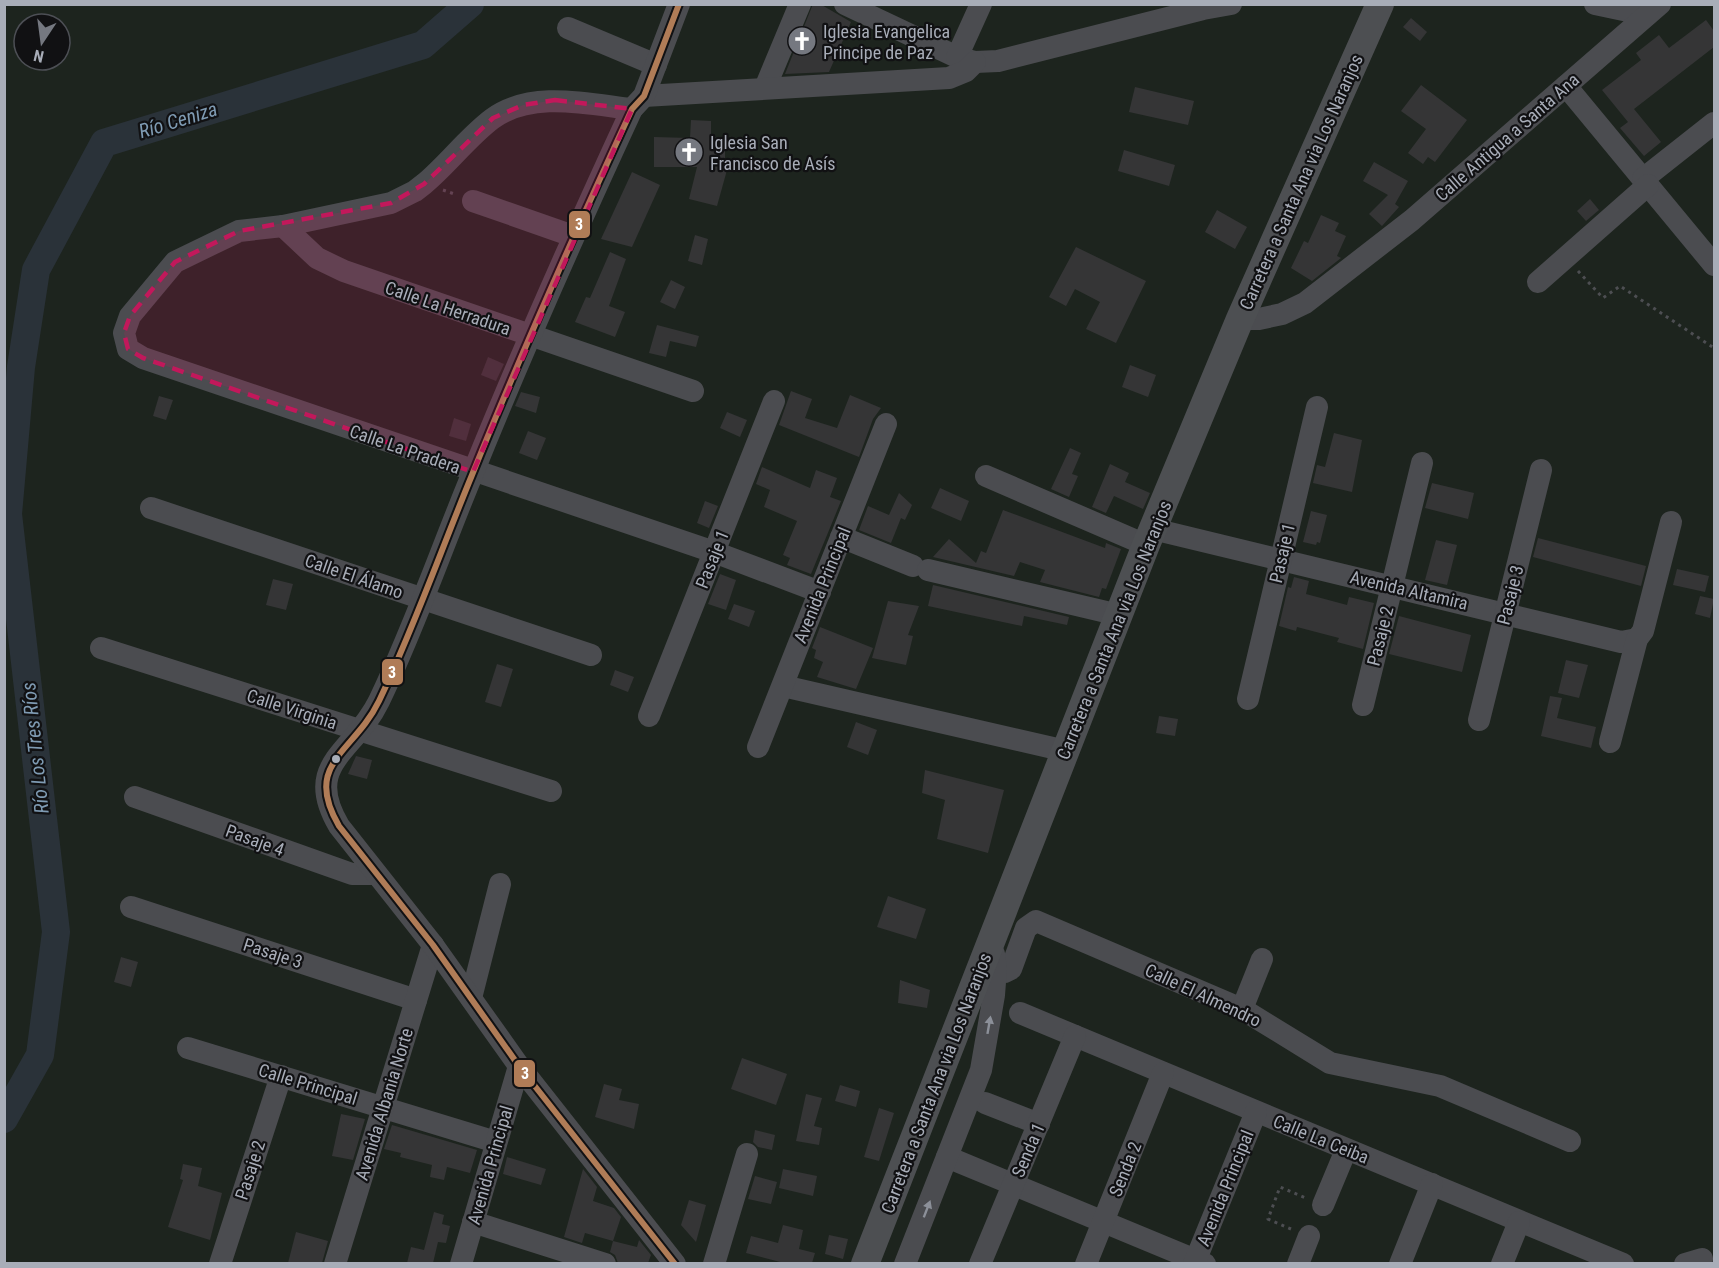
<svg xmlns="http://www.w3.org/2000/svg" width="1719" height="1268" viewBox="0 0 1719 1268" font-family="'Roboto Condensed',sans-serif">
<rect width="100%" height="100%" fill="#171717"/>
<!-- green -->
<path fill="#1d241e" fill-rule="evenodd" d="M 5,5 L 1714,5 L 1714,1263 L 5,1264 ZM 24,24 L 60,24 L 60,60 L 24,60 Z"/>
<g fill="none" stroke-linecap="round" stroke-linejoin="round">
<!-- river -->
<path stroke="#2a3239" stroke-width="28" d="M 4,1119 L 40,1055 L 56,932 L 8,514 L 21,367 L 36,270 L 104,143 L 423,45 L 470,4"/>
</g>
<!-- building -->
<g fill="#353536">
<path d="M 813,4 L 820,4 L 851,22 L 829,72 L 785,74 Z"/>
<path d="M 1411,18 L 1427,32 L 1420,41 L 1403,27 Z"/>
<path d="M 1706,20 L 1714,31 L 1714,47 L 1634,109 L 1661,142 L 1644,156 L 1620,128 L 1628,122 L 1602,90 L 1641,60 L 1636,53 L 1659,35 L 1669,48 Z"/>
<path d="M 1421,85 L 1467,120 L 1435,162 L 1428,157 L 1423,164 L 1408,153 L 1426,129 L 1401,111 Z"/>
<path d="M 1135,87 L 1194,101 L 1188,125 L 1129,112 Z"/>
<path d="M 691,120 L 711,121 L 711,137 L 725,138 L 725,170 L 727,170 L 717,206 L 689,199 L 697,167 L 654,167 L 654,137 L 690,138 Z"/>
<path d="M 1124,150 L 1175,165 L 1169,186 L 1118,171 Z"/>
<path d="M 1374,162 L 1408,181 L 1395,204 L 1399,207 L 1382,226 L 1369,214 L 1388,195 L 1363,181 Z"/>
<path d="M 632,172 L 660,185 L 632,247 L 601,239 Z"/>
<path d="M 1590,199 L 1599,210 L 1586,221 L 1577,211 Z"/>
<path d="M 1217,210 L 1247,227 L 1235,249 L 1205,232 Z"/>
<path d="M 1321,215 L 1339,223 L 1335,231 L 1346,236 L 1337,256 L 1341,258 L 1312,281 L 1291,268 L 1304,241 L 1308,243 Z"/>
<path d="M 695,235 L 708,239 L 702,265 L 688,261 Z"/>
<path d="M 1076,247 L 1146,281 L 1116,343 L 1086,329 L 1100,302 L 1075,289 L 1066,306 L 1049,297 Z"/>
<path d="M 610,252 L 626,259 L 609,306 L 625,312 L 615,337 L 575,322 L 586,297 L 590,298 Z"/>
<path d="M 671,280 L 685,287 L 675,309 L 660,302 Z"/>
<path d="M 657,325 L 699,336 L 696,347 L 670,341 L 666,357 L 649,353 Z"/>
<path d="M 488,357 L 504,364 L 496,381 L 481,375 Z"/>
<path d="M 1130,365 L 1156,375 L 1148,397 L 1122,387 Z"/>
<path d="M 791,391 L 812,399 L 805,418 L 837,428 L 850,395 L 881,408 L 873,419 L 859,457 L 779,425 Z"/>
<path d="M 521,392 L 540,397 L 536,413 L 515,406 Z"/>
<path d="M 159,396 L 173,400 L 166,420 L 153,416 Z"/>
<path d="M 727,412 L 747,420 L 740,437 L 720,428 Z"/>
<path d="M 454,418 L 471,424 L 466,441 L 449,436 Z"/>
<path d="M 528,431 L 546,438 L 537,460 L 519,453 Z"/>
<path d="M 1334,433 L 1362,440 L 1352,492 L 1313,483 L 1317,465 L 1325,467 Z"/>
<path d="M 1070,448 L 1081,453 L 1072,474 L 1078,476 L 1069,497 L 1051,489 Z"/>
<path d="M 1110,464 L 1129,473 L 1125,482 L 1150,493 L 1143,509 L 1114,496 L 1106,513 L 1092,507 Z"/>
<path d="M 762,467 L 810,488 L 816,470 L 837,478 L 830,497 L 841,501 L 811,574 L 787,565 L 790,558 L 783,555 L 797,521 L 764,507 L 770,490 L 756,484 Z"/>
<path d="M 1432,483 L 1474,493 L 1468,519 L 1425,508 Z"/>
<path d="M 940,488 L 969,501 L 961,521 L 931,508 Z"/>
<path d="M 899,493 L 912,505 L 905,520 L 901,518 L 891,543 L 859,530 L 868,506 L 889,515 Z"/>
<path d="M 705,501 L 718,506 L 709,528 L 697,523 Z"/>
<path d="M 1003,510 L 1105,548 L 1106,543 L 1121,549 L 1106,589 L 1102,588 L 1099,597 L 1040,582 L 1045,570 L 1020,562 L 1014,576 L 933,557 L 949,539 L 976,563 L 981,551 L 986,553 Z"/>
<path d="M 1311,511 L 1327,515 L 1320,543 L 1317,542 L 1316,545 L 1303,542 Z"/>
<path d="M 1538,538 L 1646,566 L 1641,586 L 1533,557 Z"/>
<path d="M 1436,540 L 1457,545 L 1447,585 L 1425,580 Z"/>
<path d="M 1677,569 L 1709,576 L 1705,592 L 1673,585 Z"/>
<path d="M 720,574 L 736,580 L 726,610 L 708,604 Z"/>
<path d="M 1294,577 L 1309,581 L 1306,594 L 1347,605 L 1349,597 L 1374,603 L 1363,649 L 1337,642 L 1339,638 L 1297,627 L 1296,631 L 1279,626 L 1288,587 L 1291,588 Z"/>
<path d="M 273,579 L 293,584 L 286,610 L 266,605 Z"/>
<path d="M 933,585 L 1069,617 L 1067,625 L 1024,616 L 1022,626 L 928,606 Z"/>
<path d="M 1700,596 L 1714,599 L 1710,618 L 1695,614 Z"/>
<path d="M 888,601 L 919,606 L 908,635 L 913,636 L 906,665 L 872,658 Z"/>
<path d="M 734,604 L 755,611 L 749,627 L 728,619 Z"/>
<path d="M 1399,616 L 1471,635 L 1462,672 L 1389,654 Z"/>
<path d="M 820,627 L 873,648 L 856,689 L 817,677 L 823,662 L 814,658 L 816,650 L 812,648 Z"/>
<path d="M 1566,660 L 1588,665 L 1579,698 L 1558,693 Z"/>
<path d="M 497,664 L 513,669 L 501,707 L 485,702 Z"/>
<path d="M 615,670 L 634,677 L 628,692 L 610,685 Z"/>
<path d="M 1550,696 L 1562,698 L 1557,718 L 1596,727 L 1591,748 L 1541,736 Z"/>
<path d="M 1159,716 L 1178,719 L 1175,736 L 1156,733 Z"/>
<path d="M 856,722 L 877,730 L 868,755 L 847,747 Z"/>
<path d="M 356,756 L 372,760 L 367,779 L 348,774 Z"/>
<path d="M 925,770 L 1004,790 L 988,853 L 937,839 L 945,800 L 922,793 Z"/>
<path d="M 888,896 L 926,909 L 916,939 L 877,927 Z"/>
<path d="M 121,957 L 138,962 L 131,987 L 114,982 Z"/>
<path d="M 900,980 L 930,990 L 927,1008 L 898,1003 Z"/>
<path d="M 742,1058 L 787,1074 L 776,1105 L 731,1089 Z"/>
<path d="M 604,1084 L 622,1089 L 619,1100 L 639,1104 L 634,1129 L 595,1117 Z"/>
<path d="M 840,1085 L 860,1091 L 856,1107 L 835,1101 Z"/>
<path d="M 806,1094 L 822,1098 L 814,1126 L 822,1128 L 819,1145 L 796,1141 Z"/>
<path d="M 879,1108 L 894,1113 L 879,1161 L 864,1157 Z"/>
<path d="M 341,1114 L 365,1119 L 353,1160 L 332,1156 Z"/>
<path d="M 392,1125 L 477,1150 L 470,1173 L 447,1167 L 444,1180 L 430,1177 L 432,1165 L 400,1157 L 401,1153 L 384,1149 Z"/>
<path d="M 755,1130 L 775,1135 L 772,1150 L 758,1147 L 753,1142 Z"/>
<path d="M 507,1157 L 546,1169 L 541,1185 L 503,1174 Z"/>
<path d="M 183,1164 L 202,1168 L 198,1186 L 222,1193 L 210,1240 L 168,1227 L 183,1180 L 180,1179 Z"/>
<path d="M 583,1169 L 597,1187 L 593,1201 L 614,1208 L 621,1217 L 613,1241 L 585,1233 L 582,1243 L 564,1237 Z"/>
<path d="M 783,1169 L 817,1176 L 813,1196 L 779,1188 Z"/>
<path d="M 755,1176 L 777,1182 L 771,1204 L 748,1199 Z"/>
<path d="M 689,1200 L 706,1205 L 696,1242 L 681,1225 Z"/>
<path d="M 434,1212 L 444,1215 L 442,1224 L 450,1226 L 446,1243 L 438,1242 L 433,1263 L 407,1263 L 411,1247 L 424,1250 Z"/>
<path d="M 783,1225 L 803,1230 L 799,1249 L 815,1253 L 812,1263 L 784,1263 L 746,1253 L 751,1236 L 778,1243 Z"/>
<path d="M 296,1232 L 328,1241 L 322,1263 L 288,1263 Z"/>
<path d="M 829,1235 L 848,1239 L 843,1259 L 825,1254 Z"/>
<path d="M 639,1240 L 651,1255 L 648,1263 L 618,1263 L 615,1255 L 610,1252 L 613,1241 L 637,1247 Z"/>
</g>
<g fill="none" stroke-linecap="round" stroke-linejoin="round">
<!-- path -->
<g stroke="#4d4e52" stroke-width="3" stroke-dasharray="3 4.5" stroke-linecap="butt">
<path d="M 443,190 L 457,195"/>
<path d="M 1578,271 L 1603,298 L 1620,286 L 1714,348"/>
<path d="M 1291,1229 L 1268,1219 L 1280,1187 L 1308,1199"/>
</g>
<!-- minor -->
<g stroke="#4b4c50" stroke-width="22">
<path d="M 845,4 L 957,57 L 975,62 L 998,61 L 1203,9 L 1231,4"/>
<path d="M 1595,4 L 1647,15"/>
<path d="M 568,28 L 656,65"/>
<path d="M 957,57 L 981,4"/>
<path d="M 1566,86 L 1714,265"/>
<path d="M 765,88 L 800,4"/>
<path d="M 644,96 L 949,78 L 966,71 L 975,62"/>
<path d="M 632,109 C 588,104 531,90 492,119 C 467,138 448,164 424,184 L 415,191 L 391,203 L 283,226 L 239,231 L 175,262 L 130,316 L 124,333 L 128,349 L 143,358 L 714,552 L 820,592"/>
<path d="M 1643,179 L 1714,123"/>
<path d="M 473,201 L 573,236"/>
<path d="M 283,226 L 317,258 L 344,271 L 693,391"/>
<path d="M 1538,282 L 1648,185"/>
<path d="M 1240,319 L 1259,319 L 1282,314 L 1305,303 L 1412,220 L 1660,4"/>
<path d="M 986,476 L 1146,545"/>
<path d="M 151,508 L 591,655"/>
<path d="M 1153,529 L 1621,642 L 1637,639"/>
<path d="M 841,537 L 913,566"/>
<path d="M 928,570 L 1119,615"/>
<path d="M 101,648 L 551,791"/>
<path d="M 783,686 L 1066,751"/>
<path d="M 1248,699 L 1317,407"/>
<path d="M 1363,705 L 1422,463"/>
<path d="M 649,716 L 774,401"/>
<path d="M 1479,720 L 1541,470"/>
<path d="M 1610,742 L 1637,639 L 1643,631 L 1671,522"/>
<path d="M 758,747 L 886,424"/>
<path d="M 135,797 L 352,874 L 376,874"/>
<path d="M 131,907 L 416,1000"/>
<path d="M 996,969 L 1005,972 L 1011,969 L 1026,928 L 1036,921 L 1242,1009 L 1330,1063 L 1440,1086 L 1570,1141"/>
<path d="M 471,998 L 500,884"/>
<path d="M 1242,1009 L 1262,959"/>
<path d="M 1020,1013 L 1623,1264"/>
<path d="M 188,1048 L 496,1142"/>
<path d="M 985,1103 L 1039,1124"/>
<path d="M 947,1157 L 1205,1264"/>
<path d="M 1323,1205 L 1346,1150"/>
<path d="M 473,1222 L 605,1264"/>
<path d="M 220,1264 L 281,1076"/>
<path d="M 335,1264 L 433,945"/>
<path d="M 461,1264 L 519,1066"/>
<path d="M 675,1264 L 519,1066 L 433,945 L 339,826 C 302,763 354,753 379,701 C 414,628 441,550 472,475 C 522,351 576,230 632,109 L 644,96 L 679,4"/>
<path d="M 714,1264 L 747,1154"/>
<path d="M 905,1264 L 981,1070 L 994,995 L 996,969 L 994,954"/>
<path d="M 980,1264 L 1075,1036"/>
<path d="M 1086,1264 L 1163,1073"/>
<path d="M 1194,1264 L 1256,1112"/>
<path d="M 1298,1264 L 1309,1236"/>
<path d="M 1400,1264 L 1432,1184"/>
<path d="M 1502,1264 L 1519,1222"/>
<path d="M 1685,1264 L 1702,1259"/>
</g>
<!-- major -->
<path stroke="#4d4f52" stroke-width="28" d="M 865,1264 L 1146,545 L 1240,319 L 1380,4"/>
<!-- bus-1 casing -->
<g stroke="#111113" stroke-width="10">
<path id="bus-1" d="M 675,1264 L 519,1066 L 433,945 L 339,826 C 302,763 354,753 379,701 C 414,628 441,550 472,475 C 522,351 576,230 632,109 L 644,96 L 679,4"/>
</g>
<!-- bus-1 -->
<use href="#bus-1" stroke="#b07c57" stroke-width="6"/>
</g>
<!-- one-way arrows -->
<defs><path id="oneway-solid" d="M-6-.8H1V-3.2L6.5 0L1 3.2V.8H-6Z" transform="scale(1.5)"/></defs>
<g fill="#8c9099">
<use href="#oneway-solid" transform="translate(989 1025) rotate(-80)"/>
<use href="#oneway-solid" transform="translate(927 1209) rotate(-69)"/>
</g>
<!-- marked area -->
<path fill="#c2185b" fill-opacity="0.2" stroke="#c2185b" stroke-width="4.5" stroke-dasharray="12 8" stroke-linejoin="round" d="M 555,100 L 632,109 L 473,472 L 143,358 L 128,349 L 124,333 L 130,316 L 175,262 L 239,231 L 391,203 L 424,184 L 493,118 L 523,105 Z"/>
<!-- icons -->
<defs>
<g id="church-disc" transform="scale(1.5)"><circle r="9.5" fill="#757880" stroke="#111113"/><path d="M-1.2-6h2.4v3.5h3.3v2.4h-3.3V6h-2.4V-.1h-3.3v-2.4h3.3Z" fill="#fff"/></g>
</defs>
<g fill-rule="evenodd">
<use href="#church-disc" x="802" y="41"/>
<use href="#church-disc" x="689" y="152"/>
</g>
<!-- markers -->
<circle fill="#a8adb8" stroke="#111113" stroke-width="2" cx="336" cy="759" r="5"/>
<g text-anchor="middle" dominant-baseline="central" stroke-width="4.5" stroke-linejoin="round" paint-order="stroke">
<!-- poi labels -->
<g font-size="18" fill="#a8adb8" stroke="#111113" text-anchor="start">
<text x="823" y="31">Iglesia Evangelica<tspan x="823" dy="21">Principe de Paz</tspan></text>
<text x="710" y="142">Iglesia San<tspan x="710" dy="21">Francisco de Asís</tspan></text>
</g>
<!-- street labels -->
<g font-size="18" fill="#a8adb8" stroke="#111113">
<text transform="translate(1507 137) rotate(-41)">Calle Antigua a Santa Ana</text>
<text transform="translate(1301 182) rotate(-66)">Carretera a Santa Ana via Los Naranjos</text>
<text transform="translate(448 308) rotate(19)">Calle La Herradura</text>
<text transform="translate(405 449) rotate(19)">Calle La Pradera</text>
<text transform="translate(1282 553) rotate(-77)">Pasaje 1</text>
<text transform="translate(712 559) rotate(-68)">Pasaje 1</text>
<text transform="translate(354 576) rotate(19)">Calle El Álamo</text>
<text transform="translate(822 585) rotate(-68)">Avenida Principal</text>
<text transform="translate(1409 590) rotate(13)">Avenida Altamira</text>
<text transform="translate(1510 595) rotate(-76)">Pasaje 3</text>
<text transform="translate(1114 630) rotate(-68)">Carretera a Santa Ana via Los Naranjos</text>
<text transform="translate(1380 636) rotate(-76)">Pasaje 2</text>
<text transform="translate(292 709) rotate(18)">Calle Virginia</text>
<text transform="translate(255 840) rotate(20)">Pasaje 4</text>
<text transform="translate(273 953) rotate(18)">Pasaje 3</text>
<text transform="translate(1203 995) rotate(25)">Calle El Almendro</text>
<text transform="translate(936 1083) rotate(-69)">Carretera a Santa Ana via Los Naranjos</text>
<text transform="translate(308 1084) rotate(17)">Calle Principal</text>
<text transform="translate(384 1104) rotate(-73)">Avenida Albania Norte</text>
<text transform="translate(1321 1139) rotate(22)">Calle La Ceiba</text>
<text transform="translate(1028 1150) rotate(-67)">Senda 1</text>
<text transform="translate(490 1165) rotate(-74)">Avenida Principal</text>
<text transform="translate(1125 1169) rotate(-68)">Senda 2</text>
<text transform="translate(250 1170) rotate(-72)">Pasaje 2</text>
<text transform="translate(1225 1188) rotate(-68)">Avenida Principal</text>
</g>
<!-- water labels -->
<g font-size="20" font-style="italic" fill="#7f9bb3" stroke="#111113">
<text transform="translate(178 120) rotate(-17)">Río Ceniza</text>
<text transform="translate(35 748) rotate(-96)">Río Los Tres Ríos</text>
</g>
</g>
<g stroke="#111113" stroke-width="2">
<rect x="568" y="210" width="23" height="29" rx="6" fill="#b07c57"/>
<rect x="381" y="658" width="23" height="28" rx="6" fill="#b07c57"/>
<rect x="513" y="1059" width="23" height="29" rx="6" fill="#b07c57"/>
</g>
<g font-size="16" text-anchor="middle" font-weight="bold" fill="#fff">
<text x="579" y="230">3</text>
<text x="392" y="678">3</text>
<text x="525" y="1079">3</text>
</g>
<!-- border -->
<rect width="1719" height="1268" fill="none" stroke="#a8adb8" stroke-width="12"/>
<!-- north arrow -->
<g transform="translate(42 42) rotate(193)"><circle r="28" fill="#111113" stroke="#4d4f55" stroke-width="1.5"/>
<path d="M0-4.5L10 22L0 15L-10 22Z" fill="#757880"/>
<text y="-9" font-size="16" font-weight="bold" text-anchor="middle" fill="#a8adb8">N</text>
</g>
</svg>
